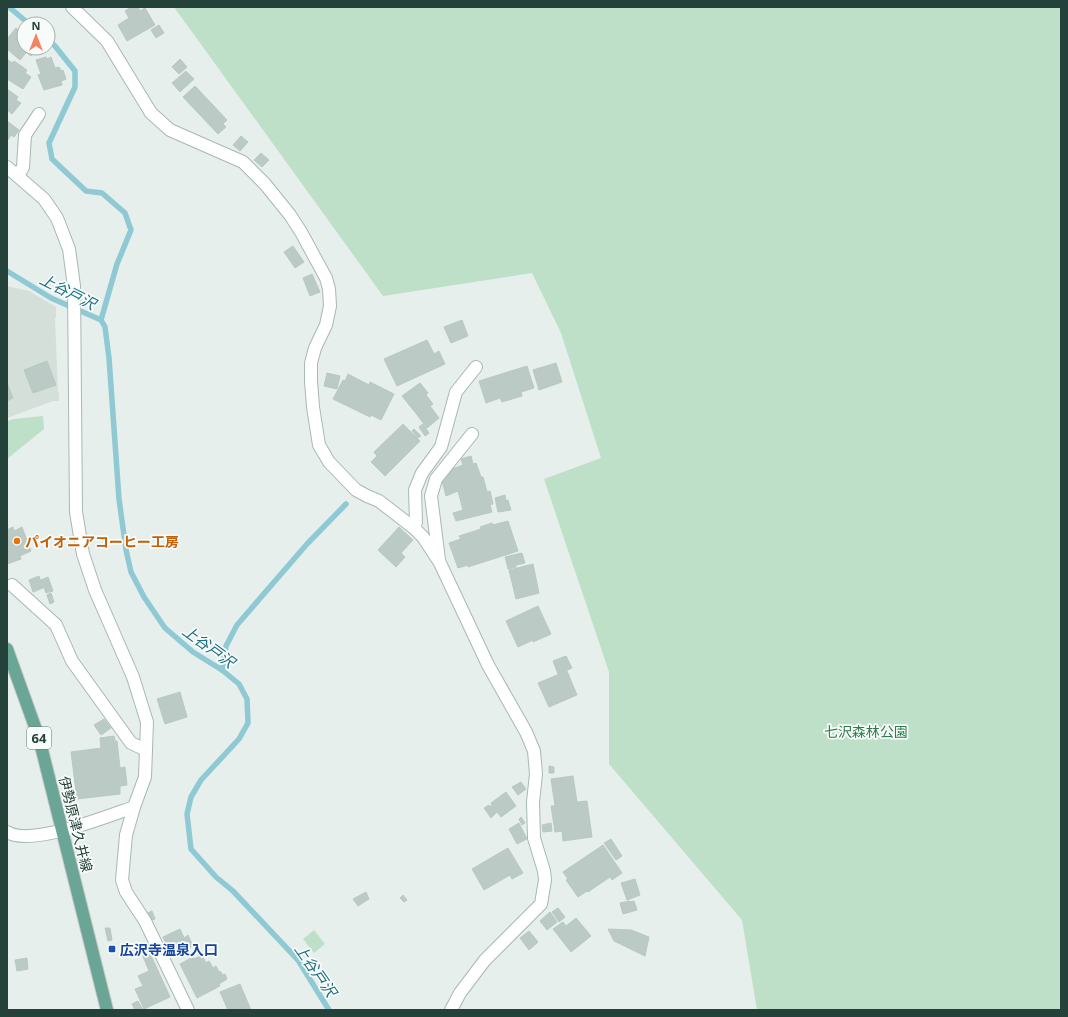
<svg xmlns="http://www.w3.org/2000/svg" width="1068" height="1017" viewBox="0 0 1068 1017" font-family="'Noto Sans','Noto Sans JP',sans-serif">
<rect width="100%" height="100%" fill="#e6efeb"/>
<!-- built -->
<path fill="#d4dfda" d="M 7,286 L 29,291 L 56,307 L 56,318 L 55,318 L 58,392 L 59,394 L 59,401 L 53,401 L 7,418 Z"/>
<!-- green -->
<g fill="#bfe0c8">
<path d="M 174,7 L 1061,7 L 1061,1010 L 757,1010 L 742,920 L 609,764 L 609,672 L 544,479 L 601,458 L 561,333 L 532,273 L 383,296 Z"/>
<path d="M 43,416 L 44,429 L 7,459 L 7,421 L 14,419 Z"/>
<path d="M 314,930 L 325,944 L 314,953 L 303,939 Z"/>
</g>
<g fill="none" stroke-linecap="round" stroke-linejoin="round">
<!-- stream -->
<g stroke="#8ec9d4" stroke-width="5.5">
<path d="M 9,7 L 29,24"/>
<path d="M 48,40 L 55,46 L 75,71 L 75,87 L 49,143 L 52,159 L 86,191 L 102,193 L 125,213 L 131,230 L 117,264 L 101,320"/>
<path d="M 7,271 L 51,298 L 101,320 L 105,327 L 109,358 L 119,499 L 126,550 L 131,572 L 144,597 L 165,628 L 193,652 L 222,670 L 239,684 L 247,699 L 248,723 L 239,739 L 201,780 L 191,797 L 187,814 L 191,849 L 216,877 L 233,891 L 298,960 L 329,1010"/>
<path d="M 222,670 L 226,646 L 237,625 L 307,544 L 346,504"/>
</g>
</g>
<!-- building -->
<g fill="#bbcac4" stroke="#b8c9c2">
<path d="M 131,7 L 138,7 L 140,11 L 145,8 L 155,25 L 127,41 L 118,25 L 129,18 L 125,11 Z"/>
<path d="M 159,25 L 164,33 L 156,38 L 151,30 Z"/>
<path d="M 16,28 L 24,35 L 24,48 L 30,48 L 20,60 L 7,49 L 7,39 Z"/>
<path d="M 31,48 L 38,49 L 31,56 L 27,53 Z"/>
<path d="M 46,57 L 47,59 L 51,57 L 55,68 L 59,67 L 61,71 L 63,70 L 66,79 L 61,81 L 62,85 L 44,90 L 38,75 L 41,74 L 36,60 Z"/>
<path d="M 7,59 L 12,63 L 14,61 L 27,70 L 25,73 L 31,77 L 23,89 L 7,79 Z"/>
<path d="M 180,59 L 187,67 L 179,74 L 172,67 Z"/>
<path d="M 186,71 L 194,79 L 180,92 L 172,83 Z"/>
<path d="M 195,86 L 227,120 L 223,124 L 226,127 L 218,134 L 183,97 Z"/>
<path d="M 7,89 L 18,97 L 16,100 L 21,103 L 12,114 L 7,110 Z"/>
<path d="M 7,121 L 19,130 L 14,137 L 11,135 L 7,141 Z"/>
<path d="M 241,136 L 248,142 L 240,151 L 233,145 Z"/>
<path d="M 261,153 L 269,160 L 262,167 L 254,160 Z"/>
<path d="M 293,246 L 304,262 L 295,268 L 284,252 Z"/>
<path d="M 312,274 L 320,292 L 310,296 L 303,278 Z"/>
<path d="M 462,320 L 468,336 L 451,343 L 444,327 Z"/>
<path d="M 427,340 L 434,354 L 439,351 L 445,364 L 397,386 L 384,359 Z"/>
<path d="M 47,361 L 56,385 L 33,393 L 24,370 Z"/>
<path d="M 556,363 L 562,382 L 539,390 L 533,370 Z"/>
<path d="M 527,366 L 534,388 L 521,392 L 522,396 L 502,402 L 500,398 L 486,403 L 479,381 Z"/>
<path d="M 327,373 L 340,376 L 337,389 L 324,386 Z"/>
<path d="M 348,374 L 369,385 L 370,382 L 394,394 L 381,420 L 371,415 L 370,417 L 333,399 L 343,380 L 345,381 Z"/>
<path d="M 7,383 L 13,398 L 7,401 Z"/>
<path d="M 420,383 L 428,393 L 426,395 L 433,404 L 418,416 L 402,396 Z"/>
<path d="M 430,406 L 439,418 L 427,428 L 418,416 Z"/>
<path d="M 403,424 L 420,441 L 385,476 L 371,462 L 377,456 L 374,452 Z"/>
<path d="M 423,424 L 429,433 L 425,436 L 419,427 Z"/>
<path d="M 414,429 L 421,436 L 418,438 L 412,431 Z"/>
<path d="M 471,456 L 473,464 L 476,463 L 481,477 L 483,477 L 487,492 L 490,491 L 493,504 L 490,505 L 492,512 L 456,521 L 453,513 L 463,510 L 458,491 L 446,496 L 442,481 L 452,469 L 463,465 L 461,459 Z"/>
<path d="M 505,495 L 506,501 L 508,500 L 511,510 L 498,512 L 495,498 Z"/>
<path d="M 508,521 L 518,551 L 468,567 L 468,565 L 458,568 L 449,543 L 461,539 L 459,536 L 481,529 L 480,527 L 492,523 L 493,525 Z"/>
<path d="M 13,527 L 14,531 L 22,527 L 31,551 L 20,556 L 21,559 L 7,564 L 7,530 Z"/>
<path d="M 399,527 L 413,540 L 401,553 L 405,557 L 396,567 L 378,550 Z"/>
<path d="M 522,553 L 525,563 L 516,565 L 516,567 L 508,569 L 505,557 Z"/>
<path d="M 533,564 L 539,593 L 516,599 L 509,570 Z"/>
<path d="M 39,576 L 43,588 L 33,592 L 29,580 Z"/>
<path d="M 48,577 L 53,591 L 46,593 L 41,580 Z"/>
<path d="M 51,593 L 54,602 L 50,604 L 47,595 Z"/>
<path d="M 538,606 L 551,634 L 533,642 L 533,640 L 518,647 L 506,621 Z"/>
<path d="M 566,656 L 572,668 L 558,674 L 553,661 Z"/>
<path d="M 567,671 L 577,695 L 549,707 L 538,683 Z"/>
<path d="M 180,692 L 187,717 L 165,724 L 157,699 Z"/>
<path d="M 104,719 L 111,728 L 101,735 L 94,725 Z"/>
<path d="M 114,736 L 115,741 L 117,741 L 120,768 L 125,767 L 127,785 L 120,786 L 120,794 L 77,799 L 71,752 L 101,748 L 100,738 Z"/>
<path d="M 549,766 L 554,767 L 554,773 L 549,773 Z"/>
<path d="M 573,776 L 577,802 L 587,801 L 592,837 L 563,841 L 562,831 L 555,832 L 551,806 L 555,806 L 551,779 Z"/>
<path d="M 521,782 L 526,789 L 518,795 L 512,787 Z"/>
<path d="M 506,792 L 516,806 L 501,817 L 497,812 L 491,818 L 484,808 L 489,805 L 490,807 L 492,805 L 491,803 Z"/>
<path d="M 521,817 L 525,823 L 522,825 L 519,819 Z"/>
<path d="M 519,823 L 527,839 L 517,844 L 509,829 Z"/>
<path d="M 551,823 L 552,831 L 543,832 L 542,825 Z"/>
<path d="M 611,839 L 622,856 L 616,860 L 604,843 Z"/>
<path d="M 603,845 L 622,873 L 612,880 L 610,877 L 588,892 L 587,891 L 578,897 L 566,880 L 568,879 L 563,872 Z"/>
<path d="M 508,848 L 523,873 L 512,879 L 510,875 L 484,890 L 472,869 Z"/>
<path d="M 635,879 L 640,895 L 627,900 L 621,883 Z"/>
<path d="M 366,892 L 369,899 L 358,906 L 353,899 Z"/>
<path d="M 403,895 L 407,900 L 404,902 L 400,898 Z"/>
<path d="M 630,901 L 630,902 L 634,901 L 637,910 L 623,914 L 620,903 Z"/>
<path d="M 558,908 L 565,917 L 559,922 L 552,912 Z"/>
<path d="M 152,911 L 155,919 L 152,920 L 148,913 Z"/>
<path d="M 550,912 L 557,922 L 547,930 L 540,921 Z"/>
<path d="M 576,918 L 591,936 L 571,952 L 553,929 L 563,922 L 566,926 Z"/>
<path d="M 105,928 L 110,928 L 112,940 L 108,941 Z"/>
<path d="M 180,929 L 184,938 L 188,935 L 193,946 L 171,955 L 163,937 Z"/>
<path d="M 608,929 L 631,930 L 649,937 L 645,956 L 614,941 Z"/>
<path d="M 529,931 L 538,942 L 529,950 L 520,938 Z"/>
<path d="M 149,951 L 170,997 L 144,1009 L 135,989 L 143,986 L 138,976 L 149,971 L 142,954 Z"/>
<path d="M 202,955 L 206,963 L 209,961 L 213,968 L 216,966 L 219,972 L 220,971 L 223,975 L 225,974 L 227,979 L 219,984 L 220,986 L 197,998 L 180,964 L 193,957 L 194,959 Z"/>
<path d="M 27,958 L 28,969 L 17,971 L 15,960 Z"/>
<path d="M 240,984 L 251,1010 L 228,1010 L 220,992 Z"/>
<path d="M 138,1001 L 143,1010 L 135,1010 L 132,1004 Z"/>
</g>
<g fill="none" stroke-linecap="round" stroke-linejoin="round">
<!-- minor casing -->
<g stroke="#a8b8b2" stroke-width="14">
<g id="minor">
<path d="M 72,7 L 107,41 L 151,113 L 170,130 L 243,162 L 265,184 L 290,215 L 301,232 L 326,278 L 329,289 L 330,306 L 326,325 L 315,348 L 311,363 L 311,381 L 313,407 L 319,445 L 329,462 L 356,490 L 367,496 L 379,501 L 414,528 L 423,537 L 440,563 L 488,665 L 526,732 L 534,751 L 536,774 L 533,802 L 534,838 L 544,871 L 545,880 L 541,904 L 485,960 L 460,993 L 451,1010"/>
<path d="M 7,167 L 44,199 L 57,218 L 69,249 L 74,286 L 76,512 L 83,554 L 95,590 L 133,677 L 147,722 L 145,777 L 134,807 C 108,816 31,847 7,832"/>
<path d="M 18,176 L 23,167 L 25,135 L 39,114"/>
<path d="M 414,528 L 416,522 L 415,490 L 422,473 L 441,447 L 456,392 L 476,367"/>
<path d="M 439,560 L 431,496 L 436,479 L 472,434"/>
<path d="M 12,585 L 56,625 L 72,661 L 131,743 L 146,750"/>
<path d="M 134,807 L 126,835 L 122,880 L 126,892 L 145,921 L 188,1010"/>
</g>
</g>
<!-- major casing -->
<g stroke="#c2cac8" stroke-width="14">
<path id="major" d="M 7,649 L 39,738 L 107,1010"/>
</g>
<!-- minor -->
<use href="#minor" stroke="#fff" stroke-width="12"/>
<!-- major -->
<use href="#major" stroke="#6aa596" stroke-width="12"/>
</g>
<!-- markers -->
<circle fill="#e8710a" stroke="#f7fbf9" stroke-width="1.5" cx="17" cy="541" r="4"/>
<rect fill="#1a4fb4" stroke="#f7fbf9" stroke-width="1.5" x="108" y="945" width="8" height="8" rx="2"/>
<g text-anchor="middle" dominant-baseline="central" stroke-width="3.5" stroke-linejoin="round" paint-order="stroke">
<!-- shield labels -->
<rect fill="#f7fbf9" stroke="#637a73" stroke-width="1" x="27" y="727" width="24" height="22" rx="3"/>
<g font-size="13" font-weight="bold" fill="#24423a">
<text x="39" y="738">64</text>
</g>
<!-- food labels -->
<g font-size="14" font-weight="bold" fill="#c56008" stroke="#f7fbf9" text-anchor="start">
<text x="25" y="541">パイオニアコーヒー工房</text>
</g>
<!-- park labels -->
<g font-size="14" fill="#2d7a4b" stroke="#f7fbf9">
<text x="866" y="731">七沢森林公園</text>
</g>
<!-- street labels -->
<g font-size="14" fill="#24423a" stroke="#f7fbf9">
<text transform="translate(76 824) rotate(76)">伊勢原津久井線</text>
</g>
<!-- transit labels -->
<g font-size="14" font-weight="bold" fill="#164399" stroke="#f7fbf9" text-anchor="start">
<text x="120" y="949">広沢寺温泉入口</text>
</g>
<!-- water labels -->
<g font-size="15" font-style="italic" fill="#1c6f80" stroke="#f7fbf9">
<text transform="translate(68 291) rotate(27)">上谷戸沢</text>
<text transform="translate(209 646) rotate(36)">上谷戸沢</text>
<text transform="translate(316 970) rotate(55)">上谷戸沢</text>
</g>
</g>
<!-- border -->
<rect width="1068" height="1017" fill="none" stroke="#24423a" stroke-width="16"/>
<!-- north arrow -->
<g transform="translate(36 36)"><circle r="19" fill="#f7fbf9" stroke="#a3b1ad"/>
<path d="M0-3L7 15L0 10L-7 15Z" fill="#f4845f"/>
<text y="-6" font-size="11" font-weight="bold" text-anchor="middle" fill="#24423a">N</text>
</g>
</svg>
